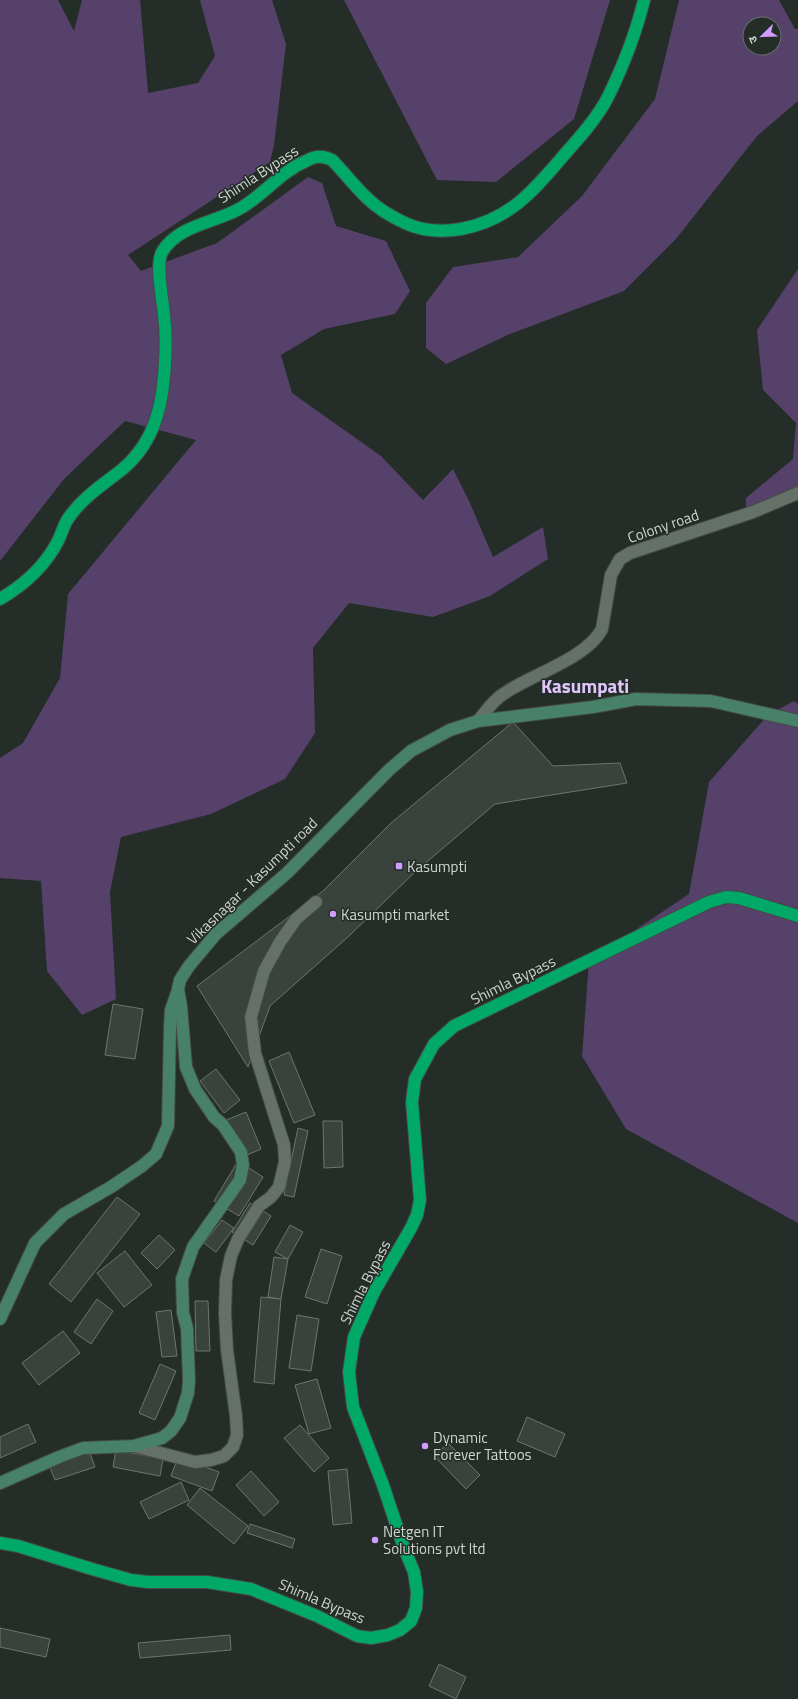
<svg xmlns="http://www.w3.org/2000/svg" width="798" height="1699" viewBox="0 0 798 1699" font-family="'Titillium Web','Noto Sans Devanagari',sans-serif">
<rect width="100%" height="100%" fill="#242d27"/>
<!-- green -->
<g fill="#56416b" fill-rule="evenodd">
<path d="M 0,0 L 58,0 L 74,31 L 82,0 L 140,0 L 148,93 L 198,83 L 215,56 L 200,0 L 272,0 L 286,44 L 274,145 L 270,162 L 128,255 L 141,271 L 217,243 L 308,177 L 322,183 L 336,226 L 386,241 L 410,291 L 395,314 L 324,329 L 281,355 L 292,393 L 381,456 L 423,500 L 453,469 L 470,503 L 493,557 L 543,527 L 548,559 L 490,596 L 433,617 L 349,603 L 313,648 L 315,733 L 285,779 L 211,814 L 121,837 L 110,892 L 116,999 L 82,1015 L 47,971 L 41,881 L 0,878 L 0,758 L 23,743 L 60,678 L 68,594 L 196,440 L 125,421 L 64,479 L 0,561 Z"/>
<path d="M 344,0 L 610,0 L 574,119 L 496,182 L 437,180 Z"/>
<path d="M 679,0 L 779,0 L 795,29 L 798,29 L 798,101 L 757,136 L 676,239 L 624,291 L 510,334 L 446,364 L 426,348 L 426,303 L 453,267 L 518,257 L 582,196 L 655,99 ZM 750,24 L 774,24 L 774,48 L 750,48 Z"/>
<path d="M 798,269 L 798,486 L 765,506 L 746,513 L 746,498 L 793,459 L 796,423 L 763,390 L 757,330 Z"/>
<path d="M 794,701 L 798,704 L 798,1223 L 626,1129 L 582,1056 L 589,961 L 689,894 L 709,782 L 768,715 Z"/>
</g>
<!-- building -->
<g fill="#39423c" stroke="#6b766f">
<path d="M 513,722 L 553,766 L 620,763 L 627,783 L 495,804 L 416,871 L 349,936 L 270,1006 L 248,1067 L 197,986 L 323,891 L 391,823 Z"/>
<path d="M 113,1004 L 143,1009 L 135,1059 L 105,1055 Z"/>
<path d="M 289,1052 L 315,1115 L 294,1123 L 269,1061 Z"/>
<path d="M 216,1069 L 240,1100 L 224,1113 L 200,1081 Z"/>
<path d="M 246,1112 L 261,1149 L 240,1158 L 224,1121 Z"/>
<path d="M 323,1121 L 342,1121 L 343,1167 L 324,1168 Z"/>
<path d="M 298,1128 L 308,1131 L 294,1197 L 284,1195 Z"/>
<path d="M 238,1161 L 263,1177 L 239,1216 L 214,1201 Z"/>
<path d="M 117,1197 L 140,1214 L 71,1302 L 49,1284 Z"/>
<path d="M 250,1203 L 271,1216 L 253,1245 L 232,1232 Z"/>
<path d="M 222,1220 L 234,1228 L 216,1252 L 204,1243 Z"/>
<path d="M 290,1225 L 303,1232 L 288,1259 L 275,1252 Z"/>
<path d="M 159,1235 L 175,1250 L 157,1269 L 141,1253 Z"/>
<path d="M 321,1249 L 342,1256 L 327,1304 L 305,1297 Z"/>
<path d="M 125,1251 L 152,1285 L 124,1307 L 97,1273 Z"/>
<path d="M 274,1257 L 288,1259 L 281,1299 L 268,1297 Z"/>
<path d="M 261,1297 L 281,1299 L 274,1384 L 254,1382 Z"/>
<path d="M 97,1299 L 113,1311 L 91,1344 L 74,1332 Z"/>
<path d="M 195,1301 L 208,1301 L 210,1351 L 196,1351 Z"/>
<path d="M 171,1310 L 177,1356 L 162,1357 L 156,1312 Z"/>
<path d="M 297,1315 L 319,1319 L 311,1371 L 289,1368 Z"/>
<path d="M 63,1331 L 80,1353 L 39,1385 L 22,1363 Z"/>
<path d="M 160,1364 L 176,1371 L 155,1420 L 139,1413 Z"/>
<path d="M 317,1379 L 331,1428 L 309,1434 L 295,1385 Z"/>
<path d="M 527,1417 L 565,1434 L 555,1457 L 517,1441 Z"/>
<path d="M 28,1424 L 36,1442 L 0,1458 L 0,1437 Z"/>
<path d="M 300,1425 L 329,1458 L 314,1472 L 284,1438 Z"/>
<path d="M 448,1443 L 480,1475 L 466,1489 L 434,1456 Z"/>
<path d="M 116,1450 L 163,1459 L 160,1476 L 113,1467 Z"/>
<path d="M 89,1451 L 95,1467 L 55,1480 L 49,1465 Z"/>
<path d="M 178,1457 L 219,1472 L 212,1491 L 171,1476 Z"/>
<path d="M 347,1469 L 352,1523 L 333,1525 L 328,1471 Z"/>
<path d="M 251,1471 L 279,1502 L 264,1516 L 236,1485 Z"/>
<path d="M 181,1482 L 189,1500 L 149,1519 L 140,1502 Z"/>
<path d="M 200,1488 L 248,1526 L 234,1544 L 187,1505 Z"/>
<path d="M 250,1524 L 295,1539 L 292,1548 L 247,1533 Z"/>
<path d="M 0,1628 L 50,1639 L 46,1657 L 0,1647 Z"/>
<path d="M 230,1635 L 231,1650 L 140,1658 L 138,1643 Z"/>
<path d="M 439,1664 L 466,1677 L 456,1699 L 429,1686 Z"/>
</g>
<g fill="none" stroke-linecap="round" stroke-linejoin="round">
<!-- street casing -->
<g stroke="#434a46" stroke-width="14">
<g id="street">
<path d="M 478,721 C 487,710 495,698 508,691 C 534,674 588,657 602,629 L 611,575 L 620,559 L 630,553 L 753,512 L 798,493"/>
<path d="M 134,1446 L 195,1462 L 211,1460 L 224,1456 L 233,1447 L 237,1435 L 236,1416 L 227,1350 L 225,1313 L 226,1280 L 231,1256 L 238,1239 L 259,1206 L 271,1197 L 279,1187 L 285,1162 L 284,1145 L 255,1053 L 251,1017 L 264,971 L 280,942 L 296,919 L 316,902"/>
</g>
</g>
<!-- secondary casing -->
<g stroke="#434a46" stroke-width="14">
<g id="secondary">
<path d="M 0,1319 L 35,1243 L 64,1214 L 111,1187 L 142,1166 L 156,1154 L 168,1126 L 170,1027 L 171,1010 L 178,990"/>
<path d="M 0,1483 L 59,1457 L 83,1448 L 134,1446 L 162,1438 L 171,1431 L 180,1418 L 188,1393 L 189,1380 L 187,1328 L 183,1313 L 182,1279 L 193,1247 L 240,1180 L 243,1165 L 241,1152 L 223,1125 L 214,1117 L 195,1089 L 186,1067 L 181,1006 L 178,989 L 180,980 L 189,966 L 216,934 L 287,873 L 389,770 L 411,751 L 450,730 L 478,721 L 593,707 L 636,699 L 711,701 L 798,721"/>
</g>
</g>
<!-- highway casing -->
<g stroke="#434a46" stroke-width="14">
<g id="highway">
<path d="M 0,599 C 24,585 45,566 58,541 C 62,533 64,523 70,516 C 82,499 99,487 115,475 C 154,447 163,407 165,362 C 166,347 166,330 164,315 C 163,300 155,265 162,252 C 178,225 214,223 239,209 C 263,196 280,172 306,161 C 315,156 322,155 332,160 C 344,172 354,186 367,198 C 377,208 392,217 405,223 C 422,231 443,232 461,229 C 510,220 534,190 564,155 C 580,137 597,118 608,97 C 623,66 636,33 644,0"/>
<path d="M 0,1543 L 18,1546 L 92,1569 L 131,1580 L 148,1582 L 207,1582 L 251,1589 L 317,1616 L 357,1636 L 371,1638 L 388,1635 L 400,1630 L 411,1621 L 416,1608 L 417,1592 L 414,1572 L 404,1548 L 383,1485 L 353,1407 L 349,1372 L 354,1337 L 374,1292 L 411,1228 L 417,1215 L 420,1200 L 412,1102 L 415,1079 L 434,1044 L 454,1026 L 709,902 L 726,897 L 739,898 L 798,916"/>
</g>
</g>
<!-- street -->
<use href="#street" stroke="#657069" stroke-width="12"/>
<!-- secondary -->
<use href="#secondary" stroke="#478169" stroke-width="12"/>
<!-- highway -->
<use href="#highway" stroke="#00a968" stroke-width="12"/>
</g>
<!-- markers -->
<g fill="#d09dff" stroke="#242d27" stroke-width="1.5">
<rect x="395" y="862" width="8" height="8" rx="2"/>
<circle cx="333" cy="914" r="4"/>
<circle cx="425" cy="1446" r="4"/>
<circle cx="375" cy="1540" r="4"/>
</g>
<g text-anchor="middle" dominant-baseline="central" stroke-width="3" stroke-linejoin="round" paint-order="stroke">
<!-- street labels -->
<g font-size="15" fill="#ced4d0" stroke="#242d27">
<text transform="translate(258 174) rotate(-33)">Shimla Bypass</text>
<text transform="translate(663 526) rotate(-19)">Colony road</text>
<text transform="translate(252 881) rotate(-44)">Vikasnagar - Kasumpti road</text>
<text transform="translate(513 980) rotate(-26)">Shimla Bypass</text>
<text transform="translate(365 1282) rotate(-63)">Shimla Bypass</text>
<text transform="translate(322 1601) rotate(23)">Shimla Bypass</text>
</g>
<!-- poi labels -->
<g font-size="15" fill="#ced4d0" stroke="#242d27" text-anchor="start">
<text x="407" y="866">Kasumpti</text>
<text x="341" y="914">Kasumpti market</text>
<text x="433" y="1437">Dynamic<tspan x="433" dy="17">Forever Tattoos</tspan></text>
<text x="383" y="1531">Netgen IT<tspan x="383" dy="17">Solutions pvt ltd</tspan></text>
</g>
<!-- district labels -->
<g font-size="19" font-weight="bold" fill="#e0c5fc" stroke="#242d27">
<text x="585" y="685">Kasumpati</text>
</g>
</g>
<!-- north arrow -->
<g transform="translate(762 36) rotate(247)"><circle r="19" fill="#242d27" stroke="#68706b"/>
<path d="M0-3L7 15L0 10L-7 15Z" fill="#d09dff"/>
<text y="-6" font-size="11" font-weight="bold" text-anchor="middle" fill="#ced4d0">उ</text>
</g>
</svg>
